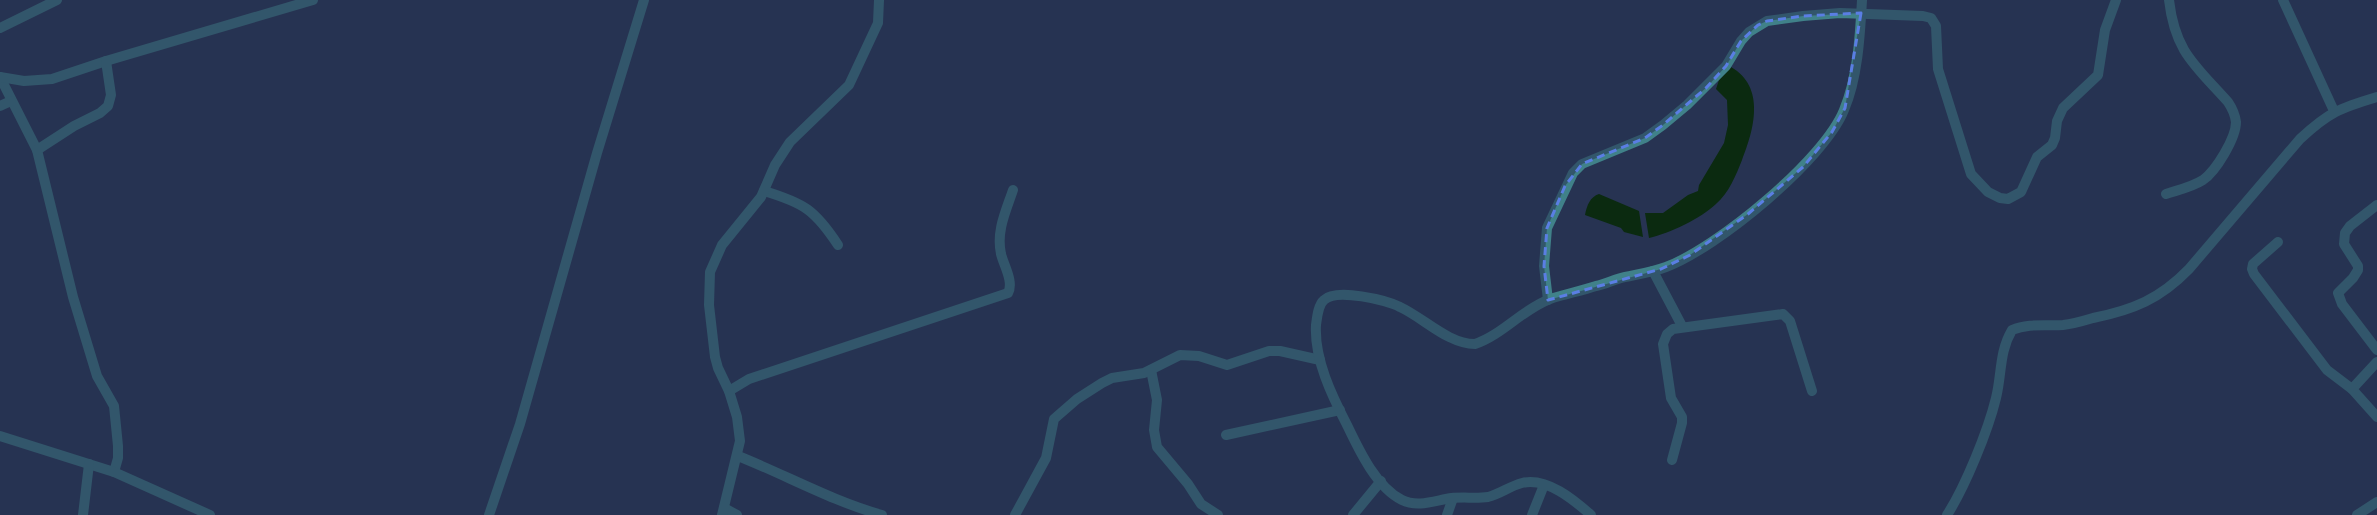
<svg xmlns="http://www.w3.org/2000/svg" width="2377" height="515" viewBox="0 0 2377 515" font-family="'Sofia Sans Condensed',sans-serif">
<rect width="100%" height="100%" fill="#273352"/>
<!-- water -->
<g fill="#0b2a10">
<path d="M 1731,67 C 1766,87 1754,130 1742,160 C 1736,175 1729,193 1716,204 C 1700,219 1670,233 1649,238 L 1645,213 L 1663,213 L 1688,195 L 1698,191 L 1699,185 L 1724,143 L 1728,125 L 1727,100 L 1716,89 L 1719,80 Z"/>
<path d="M 1599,194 L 1639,211 L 1643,237 L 1624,232 L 1621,228 L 1585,215 C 1587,205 1590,197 1599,194 Z"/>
</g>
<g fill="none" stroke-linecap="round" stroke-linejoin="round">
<!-- minor -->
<g stroke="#408189" stroke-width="10">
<path d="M 2283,0 L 2334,111"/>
<path d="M 0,28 L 57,0"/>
<path d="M 0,77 L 37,150 L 73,297 L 97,376 L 114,406 L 118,446 L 118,458 L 114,472"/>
<path d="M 0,77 L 24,81 L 52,79 L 106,61 L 313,0"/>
<path d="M 0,106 L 11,101"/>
<path d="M 37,150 L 74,126 L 100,113 L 108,106 L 111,95 L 106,61"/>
<path d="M 764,191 C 804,203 815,210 838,245"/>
<path d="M 2166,194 C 2178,190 2192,187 2203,180 C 2216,171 2236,138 2236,122 C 2235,114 2232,108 2228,102 C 2195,65 2175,52 2169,0"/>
<path d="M 2377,205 L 2350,226 L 2345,233 L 2344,244 L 2358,266 L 2358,270 L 2353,278 L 2338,293 L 2342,304 L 2377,350"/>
<path d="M 2278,242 L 2253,264 L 2252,269 L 2254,274 L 2327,370 L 2352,389"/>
<path d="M 1653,271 L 1682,326"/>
<path d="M 1548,300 L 1544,266 L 1547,228 L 1573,173 L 1582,164 L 1645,138 L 1663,125 L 1687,105 L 1726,66 L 1741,41 L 1749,32 L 1767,21 L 1803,16 L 1840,13 L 1923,16 L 1931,18 L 1936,26 L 1938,69 L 1971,174 L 1988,192 L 2000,198 L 2008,199 L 2021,192 L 2037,157 L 2052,145 L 2055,138 L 2057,121 L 2063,108 L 2098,75 L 2105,30 L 2116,0"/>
<path d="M 2377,362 L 2352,389 L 2377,417"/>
<path d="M 1151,370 L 1157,400 L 1154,430 L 1157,447 L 1188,484 L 1201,504 L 1218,515"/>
<path d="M 729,391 L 749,379 L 1008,293 C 1014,282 1004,266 1001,254 C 996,231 1006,211 1013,190"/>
<path d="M 1226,435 L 1340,410"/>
<path d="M 0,436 L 114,472 L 210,515"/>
<path d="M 738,456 C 786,475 832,501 882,515"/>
<path d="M 1672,460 L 1682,423 L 1682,417 L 1671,398 L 1663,344 L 1667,334 L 1673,329 L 1783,314 L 1790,321 L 1812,391"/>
<path d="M 724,508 L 737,515"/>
<path d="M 83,515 L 89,464"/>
<path d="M 489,515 L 520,424 L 597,153 L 644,0"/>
<path d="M 722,515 L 740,441 L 737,417 L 729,391 L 718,368 L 715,357 L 709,305 L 710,272 L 722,245 L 761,197 L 775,165 L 790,142 L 849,85 L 878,23 L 879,0"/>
<path d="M 1015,515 L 1046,458 L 1054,419 L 1077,399 L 1102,383 L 1112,378 L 1144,373 L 1180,355 L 1199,356 L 1227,365 L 1269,351 L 1280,351 L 1320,360"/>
<path d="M 1353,515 L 1381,481"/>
<path d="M 1447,515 L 1453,498"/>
<path d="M 1532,515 L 1544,485"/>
<path d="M 1591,515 C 1574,500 1547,477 1522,483 C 1510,486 1500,494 1488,497 C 1474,499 1460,496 1446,499 C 1431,502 1416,507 1402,500 C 1376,487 1359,450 1347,425 C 1332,396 1314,359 1316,325 C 1317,318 1318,305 1324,300 C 1336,288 1387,300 1400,307 C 1424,318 1448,344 1475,344 C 1502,335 1523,309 1550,299 C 1565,294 1581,291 1596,286 C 1606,284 1615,279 1625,277 C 1639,274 1653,272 1666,267 C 1717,248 1824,160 1844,110 C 1858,77 1860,35 1862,0"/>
<path d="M 1947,515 C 1965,487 1988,431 1996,398 C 2002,374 1999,352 2012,330 C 2028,323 2046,326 2063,325 C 2073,324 2083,321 2093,318 C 2133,310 2160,299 2189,269 L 2300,139 C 2329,112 2340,108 2377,97"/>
<path d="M 2357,515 L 2377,502"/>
</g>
</g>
<!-- marked area -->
<path d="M0 0H2377V515H0ZM 1861,13 L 1845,108 L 1832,132 L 1803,167 L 1748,214 L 1690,255 L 1661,269 L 1548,300 L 1544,266 L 1547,228 L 1565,186 L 1582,164 L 1645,138 L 1663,125 L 1706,88 L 1726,66 L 1741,41 L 1758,25 L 1767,21 L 1803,16 Z" fill="#273352" fill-opacity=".55" fill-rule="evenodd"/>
<path fill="none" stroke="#5a7ee3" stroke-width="3" stroke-dasharray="8 5" stroke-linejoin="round" d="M 1861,13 L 1845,108 L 1832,132 L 1803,167 L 1748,214 L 1690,255 L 1661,269 L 1548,300 L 1544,266 L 1547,228 L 1565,186 L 1582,164 L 1645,138 L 1663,125 L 1706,88 L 1726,66 L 1741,41 L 1758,25 L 1767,21 L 1803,16 Z"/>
</svg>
